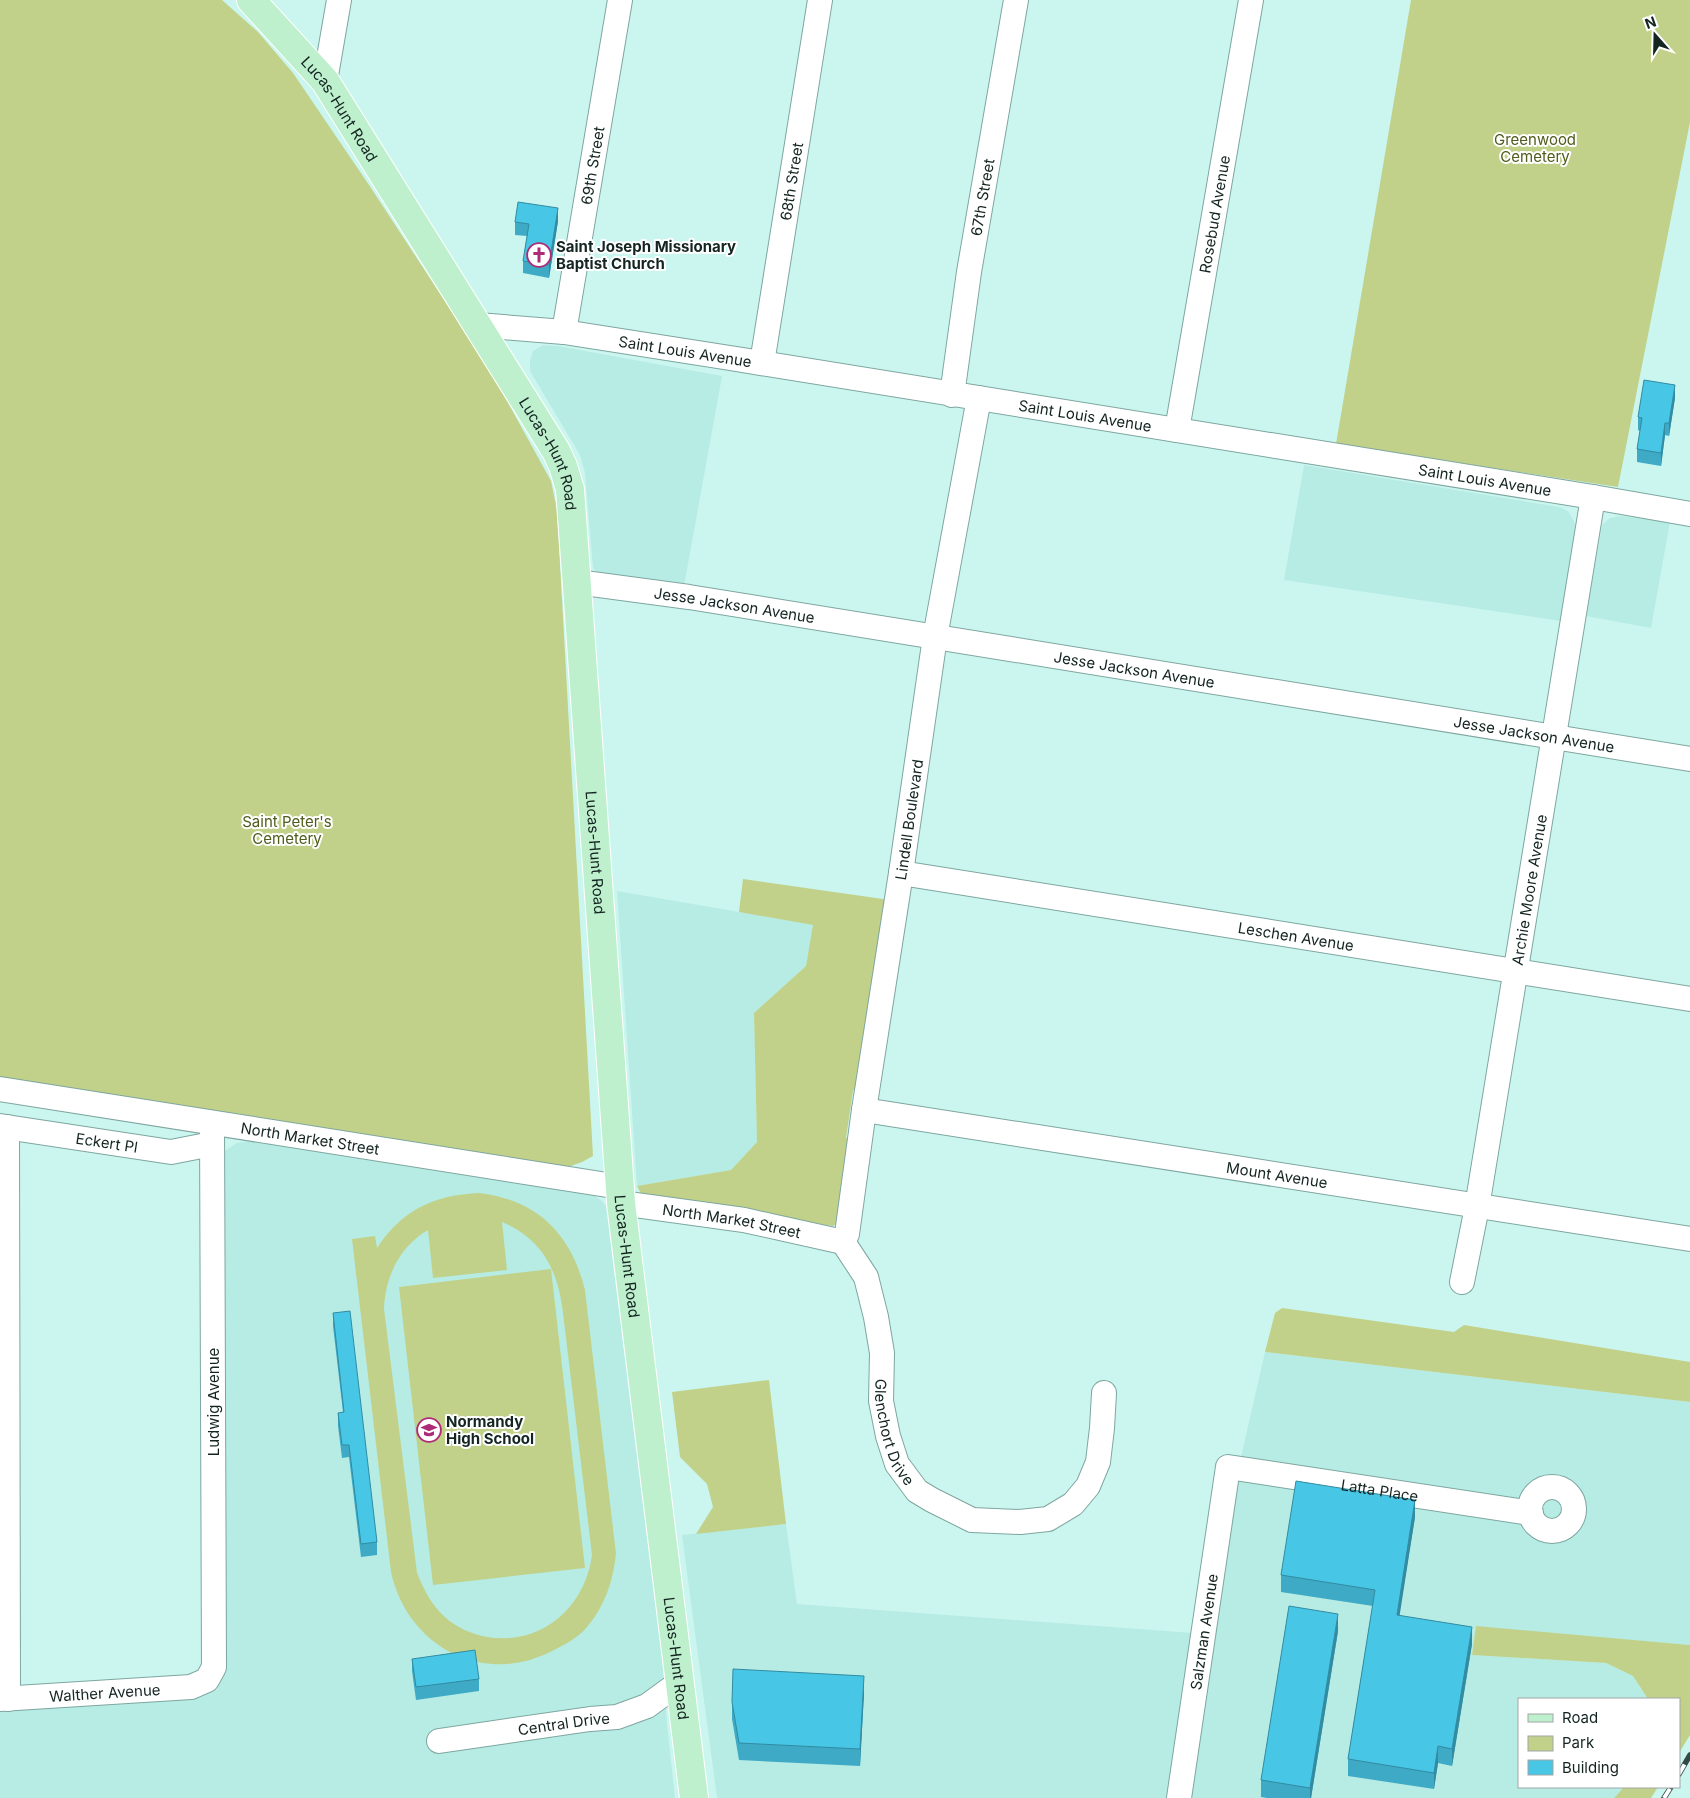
<svg xmlns="http://www.w3.org/2000/svg" width="1690" height="1798" viewBox="0 0 1690 1798" font-family="Inter,sans-serif">
<rect width="100%" height="100%" fill="#cbf6ef"/>
<!-- built -->
<g fill="#b7ece4">
<path d="M 543,345 L 558,346 L 722,376 L 684,586 L 599,574 L 593,568 L 585,473 L 580,455 L 530,371 L 530,360 L 533,351 Z"/>
<path d="M 1304,465 L 1559,507 L 1568,511 L 1574,521 L 1576,532 L 1561,621 L 1284,580 Z"/>
<path d="M 1621,516 L 1670,522 L 1651,628 L 1586,616 L 1602,525 L 1610,518 Z"/>
<path d="M 617,891 L 814,925 L 806,966 L 754,1013 L 757,1142 L 731,1170 L 637,1186 Z"/>
<path d="M 258,1140 L 595,1196 L 602,1201 L 606,1206 L 662,1654 L 667,1724 L 675,1798 L 0,1798 L 0,1708 L 199,1698 L 217,1690 L 224,1675 L 223,1152 L 237,1143 Z"/>
<path d="M 1265,1352 L 1690,1402 L 1690,1645 L 1476,1627 L 1472,1655 L 1606,1663 L 1633,1676 L 1648,1699 L 1519,1699 L 1519,1787 L 1624,1787 L 1614,1798 L 1188,1798 L 1236,1479 Z"/>
<path d="M 786,1524 L 797,1604 L 1193,1633 L 1166,1798 L 717,1798 L 682,1535 Z"/>
</g>
<!-- green -->
<g fill="#c1d189" fill-rule="evenodd">
<path d="M 0,0 L 222,0 L 258,32 L 293,73 L 369,185 L 490,370 L 551,481 L 557,510 L 593,1156 L 582,1162 L 568,1167 L 0,1077 Z"/>
<path d="M 1411,0 L 1690,0 L 1690,122 L 1618,487 L 1336,444 Z"/>
<path d="M 743,879 L 890,900 L 864,1075 L 853,1091 L 846,1138 L 852,1141 L 839,1222 L 833,1226 L 643,1197 L 637,1186 L 731,1170 L 757,1142 L 754,1013 L 806,966 L 813,925 L 739,912 Z"/>
<path d="M 479,1193 C 538,1200 571,1234 585,1290 L 616,1554 C 613,1581 605,1606 587,1627 C 578,1638 564,1645 552,1651 C 483,1687 407,1646 391,1572 L 352,1239 L 375,1236 L 377,1248 C 402,1210 434,1195 479,1193 ZM 502,1222 C 543,1239 558,1271 563,1313 L 592,1555 C 585,1608 541,1646 487,1637 C 472,1634 457,1628 446,1618 C 432,1606 424,1590 417,1573 L 384,1309 C 385,1277 400,1246 428,1230 L 433,1278 L 507,1270 Z"/>
<path d="M 551,1269 L 585,1568 L 433,1585 L 399,1287 Z"/>
<path d="M 1282,1308 L 1454,1332 L 1464,1325 L 1690,1362 L 1690,1402 L 1265,1352 L 1275,1313 Z"/>
<path d="M 769,1380 L 786,1524 L 696,1534 L 713,1507 L 707,1484 L 680,1457 L 672,1392 Z"/>
<path d="M 1476,1626 L 1690,1645 L 1690,1735 L 1679,1753 L 1679,1699 L 1648,1699 L 1633,1676 L 1606,1663 L 1472,1655 Z"/>
<path d="M 1624,1787 L 1658,1787 L 1651,1798 L 1614,1798 Z"/>
</g>
<g fill="none" stroke-linecap="round" stroke-linejoin="round">
<!-- minor casing -->
<g stroke="#7ea6a0" stroke-width="26">
<g id="minor">
<path d="M 325,81 L 339,0"/>
<path id="s1" d="M 478,325 L 564,332 L 730,358 L 1593,497 L 1690,514"/>
<path id="s2" d="M 564,332 L 620,0"/>
<path id="s3" d="M 762,363 L 820,0"/>
<path id="s4" d="M 952,395 L 969,272 L 1016,0"/>
<path id="s5" d="M 1177,430 L 1251,0"/>
<path id="s6" d="M 577,582 L 689,597 L 1690,759"/>
<path id="s7" d="M 901,873 L 1690,999"/>
<path id="s8" d="M 0,1089 L 620,1187"/>
<path id="s9" d="M 864,1110 L 1690,1239"/>
<path id="s10" d="M 0,1126 L 171,1152 L 212,1144"/>
<path d="M 7,1127 L 8,1699"/>
<path id="s11" d="M 621,1203 L 744,1220 L 843,1242"/>
<path id="s12" d="M 843,1242 L 847,1234 L 864,1110 L 901,873 L 935,637 L 979,398"/>
<path id="s13" d="M 843,1242 L 866,1277 L 876,1317 L 882,1353 L 881,1401 L 888,1436 L 897,1464 L 917,1491 L 932,1500 L 972,1520 L 1020,1522 L 1048,1519 L 1073,1504 L 1088,1486 L 1098,1462 L 1102,1428 L 1104,1393"/>
<path id="s14" d="M 1462,1282 L 1477,1207 L 1593,497"/>
<circle cx="1552" cy="1509" r="22"/>
<path id="s15" d="M 0,1699 L 191,1687 L 207,1680 L 214,1667 L 212,1123"/>
<path id="s16" d="M 439,1741 L 590,1719 L 617,1717 L 647,1706 L 680,1682"/>
<path id="s17" d="M 1179,1798 L 1228,1467 L 1531,1513"/>
</g>
</g>
<!-- major casing -->
<g stroke="#fff" stroke-width="30">
<g id="major">
<path id="s18" d="M 251,0 L 325,81 L 556,451 L 563,466 L 570,489 L 621,1203 L 694,1798"/>
</g>
</g>
<!-- minor -->
<use href="#minor" stroke="#fff" stroke-width="24"/>
<!-- major -->
<use href="#major" stroke="#bff0cd" stroke-width="28"/>
<!-- rail casing -->
<g stroke="#344a46" stroke-width="5.5">
<g id="rail">
<path d="M 1679,1774 L 1690,1755"/>
<path d="M 1664,1798 L 1671,1787"/>
</g>
</g>
<!-- rail -->
<use href="#rail" stroke="#fff" stroke-width="4" stroke-dasharray="11" stroke-linecap="butt"/>
</g>
<!-- wall -->
<g fill="#3eaac6">
<path d="M 558,221 L 549,278 L 523,273 L 523,261 L 527,236 L 515,235 L 515,222 Z"/>
<path d="M 1675,398 L 1669,436 L 1665,435 L 1661,466 L 1637,462 L 1637,449 L 1640,431 L 1638,430 L 1638,417 Z"/>
<path d="M 333,1313 L 377,1542 L 377,1555 L 361,1557 L 349,1457 L 342,1458 L 338,1426 L 338,1413 L 343,1412 L 333,1326 Z"/>
<path d="M 1415,1517 L 1399,1615 L 1472,1644 L 1452,1766 L 1438,1763 L 1434,1789 L 1348,1776 L 1348,1759 L 1373,1606 L 1281,1592 L 1281,1575 Z"/>
<path d="M 1338,1631 L 1311,1798 L 1267,1798 L 1261,1797 L 1261,1780 Z"/>
<path d="M 412,1659 L 479,1679 L 479,1691 L 416,1700 L 412,1671 Z"/>
<path d="M 864,1693 L 860,1766 L 739,1760 L 732,1719 L 732,1702 Z"/>
</g>
<!-- shaded-wall -->
<g fill="#328ba1">
<path d="M 558,208 L 558,221 L 549,278 L 549,265 Z"/>
<path d="M 1675,385 L 1675,398 L 1669,436 L 1669,423 Z"/>
<path d="M 1665,423 L 1665,435 L 1661,466 L 1661,453 Z"/>
<path d="M 1415,1500 L 1415,1517 L 1397,1632 L 1397,1615 Z"/>
<path d="M 1338,1614 L 1338,1631 L 1311,1798 L 1310,1798 L 1310,1788 Z"/>
<path d="M 1472,1627 L 1472,1644 L 1452,1766 L 1452,1749 Z"/>
<path d="M 864,1676 L 864,1693 L 860,1766 L 860,1749 Z"/>
<path d="M 1438,1746 L 1438,1763 L 1434,1789 L 1434,1773 Z"/>
</g>
<!-- building -->
<g fill="#48c6e6" stroke="#328ba1">
<path d="M 518,202 L 558,208 L 549,265 L 523,261 L 529,224 L 515,222 Z"/>
<path d="M 1644,380 L 1675,385 L 1669,423 L 1665,423 L 1661,453 L 1637,449 L 1642,418 L 1638,417 Z"/>
<path d="M 350,1311 L 377,1542 L 361,1544 L 349,1445 L 342,1445 L 338,1413 L 344,1412 L 333,1313 Z"/>
<path d="M 1296,1481 L 1415,1500 L 1397,1615 L 1472,1627 L 1452,1749 L 1438,1746 L 1434,1773 L 1348,1759 L 1375,1590 L 1281,1575 Z"/>
<path d="M 1289,1606 L 1338,1614 L 1310,1788 L 1261,1780 Z"/>
<path d="M 475,1650 L 479,1679 L 416,1687 L 412,1659 Z"/>
<path d="M 733,1669 L 864,1676 L 860,1749 L 739,1743 L 732,1702 Z"/>
</g>
<!-- icons -->
<defs>
<g id="church-ring" transform="scale(1.25)"><circle r="9.5" fill="#fff" stroke="#ae2c77" stroke-width="1.5"/><path d="M-1.2-6h2.4v3.5h3.3v2.4h-3.3V6h-2.4V-.1h-3.3v-2.4h3.3Z" fill="#ae2c77"/></g>
<g id="school-ring" transform="scale(1.25)"><circle r="9.5" fill="#fff" stroke="#ae2c77" stroke-width="1.5"/><path d="M0-5L7-2L0 1L-7-2ZM-4 1L0 2.5L4 1V4Q0 6-4 4Z" fill="#ae2c77"/></g>
</defs>
<g fill-rule="evenodd">
<use href="#church-ring" x="539" y="255"/>
<use href="#school-ring" x="429" y="1430"/>
</g>
<g text-anchor="middle" dominant-baseline="central" stroke-width="4" stroke-linejoin="round" paint-order="stroke">
<!-- street labels -->
<g font-size="15" fill="#132421" stroke="#fff">
<text stroke="none"><textPath href="#s18" startOffset="141">Lucas-Hunt Road</textPath></text>
<text stroke="none"><textPath href="#s2" startOffset="169">69th Street</textPath></text>
<text stroke="none"><textPath href="#s3" startOffset="184">68th Street</textPath></text>
<text stroke="none"><textPath href="#s4" startOffset="200">67th Street</textPath></text>
<text stroke="none"><textPath href="#s5" startOffset="219">Rosebud Avenue</textPath></text>
<text stroke="none"><textPath href="#s1" startOffset="209">Saint Louis Avenue</textPath></text>
<text stroke="none"><textPath href="#s1" startOffset="614">Saint Louis Avenue</textPath></text>
<text stroke="none"><textPath href="#s18" startOffset="546">Lucas-Hunt Road</textPath></text>
<text stroke="none"><textPath href="#s1" startOffset="1019">Saint Louis Avenue</textPath></text>
<text stroke="none"><textPath href="#s6" startOffset="159">Jesse Jackson Avenue</textPath></text>
<text stroke="none"><textPath href="#s6" startOffset="564">Jesse Jackson Avenue</textPath></text>
<text stroke="none"><textPath href="#s6" startOffset="969">Jesse Jackson Avenue</textPath></text>
<text stroke="none"><textPath href="#s12" startOffset="428">Lindell Boulevard</textPath></text>
<text stroke="none"><textPath href="#s18" startOffset="951">Lucas-Hunt Road</textPath></text>
<text stroke="none"><textPath href="#s14" startOffset="398">Archie Moore Avenue</textPath></text>
<text stroke="none"><textPath href="#s7" startOffset="400">Leschen Avenue</textPath></text>
<text stroke="none"><textPath href="#s8" startOffset="314">North Market Street</textPath></text>
<text stroke="none"><textPath href="#s10" startOffset="108">Eckert Pl</textPath></text>
<text stroke="none"><textPath href="#s9" startOffset="418">Mount Avenue</textPath></text>
<text stroke="none"><textPath href="#s11" startOffset="112">North Market Street</textPath></text>
<text stroke="none"><textPath href="#s18" startOffset="1356">Lucas-Hunt Road</textPath></text>
<text transform="translate(213 1402) rotate(-90)">Ludwig Avenue</text>
<text stroke="none"><textPath href="#s13" startOffset="201">Glenchort Drive</textPath></text>
<text stroke="none"><textPath href="#s17" startOffset="488">Latta Place</textPath></text>
<text stroke="none"><textPath href="#s17" startOffset="168">Salzman Avenue</textPath></text>
<text stroke="none"><textPath href="#s18" startOffset="1761">Lucas-Hunt Road</textPath></text>
<text stroke="none"><textPath href="#s15" startOffset="105">Walther Avenue</textPath></text>
<text stroke="none"><textPath href="#s16" startOffset="126">Central Drive</textPath></text>
</g>
<!-- park labels -->
<g font-size="15" fill="#505c1c" stroke="#fff">
<text x="1535" y="139">Greenwood<tspan x="1535" dy="17">Cemetery</tspan></text>
<text x="287" y="821">Saint Peter's<tspan x="287" dy="17">Cemetery</tspan></text>
</g>
<!-- poi labels -->
<g font-size="15" font-weight="bold" fill="#132421" stroke="#fff" text-anchor="start">
<text x="556" y="246">Saint Joseph Missionary<tspan x="556" dy="17">Baptist Church</tspan></text>
<text x="446" y="1421">Normandy<tspan x="446" dy="17">High School</tspan></text>
</g>
</g>
<!-- legend -->
<rect x="1518" y="1698" width="162" height="90" fill="#ffffff" stroke="#a1a7a6"/>
<rect x="1528" y="1714" width="25" height="8" fill="#bff0cd" stroke="#a1a7a6"/>
<text x="1562" y="1723" font-size="15" fill="#132421">Road</text>
<rect x="1528" y="1736" width="25" height="15" fill="#c1d189" stroke="#a1a7a6"/>
<text x="1562" y="1748" font-size="15" fill="#132421">Park</text>
<rect x="1528" y="1760" width="25" height="15" fill="#48c6e6" stroke="#a1a7a6"/>
<text x="1562" y="1773" font-size="15" fill="#132421">Building</text>
<!-- north arrow -->
<g transform="translate(1655 35) rotate(340)" stroke="#ffffff" stroke-width="4" paint-order="stroke">
<path d="M0-4L9 19L0 12L-9 19Z" fill="#132421"/>
<text y="-8" font-size="14" font-weight="bold" text-anchor="middle" fill="#132421">N</text>
</g>
</svg>
